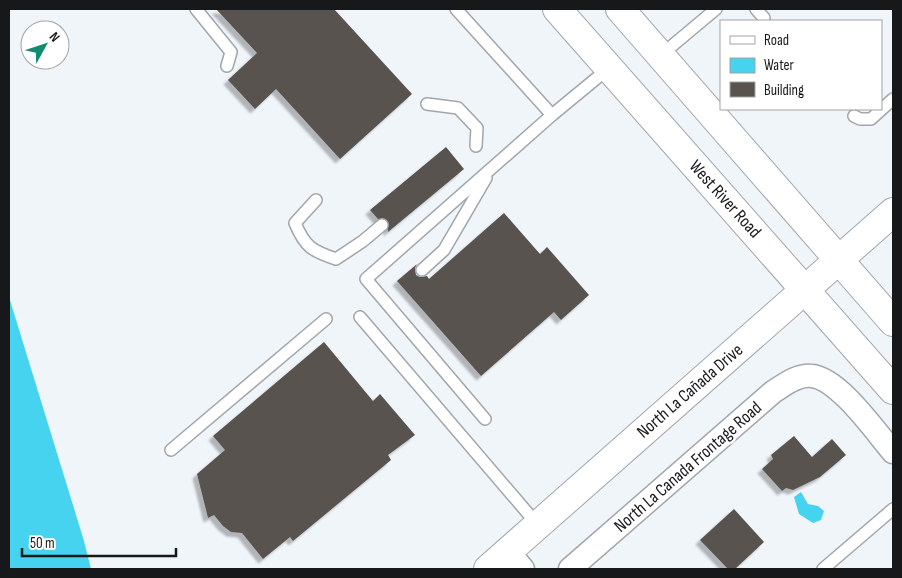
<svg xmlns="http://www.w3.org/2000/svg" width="902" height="578" viewBox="0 0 902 578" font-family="'Sofia Sans Condensed',sans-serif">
<defs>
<filter id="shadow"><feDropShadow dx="-4.5" dy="4.5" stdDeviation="1" flood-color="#0004"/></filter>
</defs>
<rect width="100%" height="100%" fill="#f0f5fa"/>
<!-- water -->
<g fill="#45d3ef">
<path d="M 9,297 L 84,541 L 91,569 L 9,569 Z"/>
<path d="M 801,492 L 808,504 L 818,506 L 824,511 L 821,520 L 813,523 L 799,514 L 794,497 Z"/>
</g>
<!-- building -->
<g fill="#58534f" filter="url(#shadow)">
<path d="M 216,9 L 334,9 L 412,94 L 340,159 L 276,89 L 255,109 L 228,80 L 257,53 Z"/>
<path d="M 446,147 L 464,169 L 388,232 L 387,220 L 378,219 L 370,210 Z"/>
<path d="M 504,213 L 540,254 L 547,247 L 589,295 L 561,320 L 554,312 L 481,376 L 397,281 L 417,264 L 415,268 L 416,275 L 420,277 L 427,276 L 429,279 Z"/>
<path d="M 324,342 L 373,401 L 380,394 L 415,435 L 388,455 L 391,460 L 293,541 L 290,537 L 263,559 L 242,533 L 231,532 L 223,526 L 214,515 L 208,518 L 197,474 L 225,450 L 213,436 Z"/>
<path d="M 794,436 L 812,457 L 832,439 L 846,455 L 820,477 L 793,490 L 786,488 L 782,491 L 762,469 L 773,459 L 771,455 Z"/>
<path d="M 734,509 L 764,542 L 735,569 L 728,569 L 700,540 Z"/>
</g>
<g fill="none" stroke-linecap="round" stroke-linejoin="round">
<!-- service casing -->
<g stroke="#a2a6ac" stroke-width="14">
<g id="service">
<path d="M 196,9 L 231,52 L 227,66"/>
<path d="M 456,9 L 552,115"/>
<path d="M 756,9 L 764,18"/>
<path d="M 661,55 L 716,9"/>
<path d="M 427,104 L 458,108 L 477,128 L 476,146"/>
<path d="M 854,116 L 860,119 L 871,119 L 893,99"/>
<path d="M 316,200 L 295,223 C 305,247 312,251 336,259 L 363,241 L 382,225"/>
<path d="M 422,270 L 444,250 L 486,178"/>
<path d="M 360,317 L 537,524"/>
<path d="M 485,419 L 366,279 L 552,115 L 609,68"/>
<path d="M 171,450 L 326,319"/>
<path d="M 823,569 L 893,509"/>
</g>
</g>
<!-- minor casing -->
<g stroke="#a2a6ac" stroke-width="25">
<g id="minor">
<path d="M 508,551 L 523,569"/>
<path d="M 570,569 L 773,392 C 784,385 798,374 812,376 C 839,379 875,431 893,452"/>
</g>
</g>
<!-- primary casing -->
<g stroke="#a2a6ac" stroke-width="30">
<g id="primary">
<path d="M 557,9 L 893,390"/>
<path d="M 620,9 L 893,322"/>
<path d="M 488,569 L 893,212"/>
</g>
</g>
<!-- service -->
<use href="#service" stroke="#fff" stroke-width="11"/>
<!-- minor -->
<use href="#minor" stroke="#fff" stroke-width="22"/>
<!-- primary -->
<use href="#primary" stroke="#fff" stroke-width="28"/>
</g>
<g text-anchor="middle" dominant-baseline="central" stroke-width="5" stroke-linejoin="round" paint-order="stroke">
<!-- street labels -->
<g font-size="18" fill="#16181a" stroke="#fff">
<text transform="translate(725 199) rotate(48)">West River Road</text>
<text transform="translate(690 391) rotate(-41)">North La Cañada Drive</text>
<text transform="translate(688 467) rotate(-41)">North La Canada Frontage Road</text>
</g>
</g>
<!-- border -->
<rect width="902" height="578" fill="none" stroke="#16181a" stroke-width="20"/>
<!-- legend -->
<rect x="720" y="20" width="162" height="90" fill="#ffffff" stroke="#a2a3a3"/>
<rect x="730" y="36" width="25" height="8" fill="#ffffff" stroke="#a2a3a3"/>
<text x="764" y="45" font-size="15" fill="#16181a">Road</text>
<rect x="730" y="58" width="25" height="15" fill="#45d3ef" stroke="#a2a3a3"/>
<text x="764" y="70" font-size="15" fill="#16181a">Water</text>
<rect x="730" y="82" width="25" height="15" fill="#58534f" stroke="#a2a3a3"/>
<text x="764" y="95" font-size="15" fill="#16181a">Building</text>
<!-- north arrow -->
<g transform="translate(45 45) rotate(50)"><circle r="24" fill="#ffffff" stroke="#a2a3a3"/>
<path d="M0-4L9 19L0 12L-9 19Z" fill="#148b6e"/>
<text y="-8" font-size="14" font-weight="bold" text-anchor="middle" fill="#16181a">N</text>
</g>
<!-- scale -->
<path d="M22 548v8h154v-8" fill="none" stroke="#16181a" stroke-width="2.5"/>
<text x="30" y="548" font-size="15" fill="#16181a" stroke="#ffffff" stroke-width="4" paint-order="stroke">50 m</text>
</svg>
